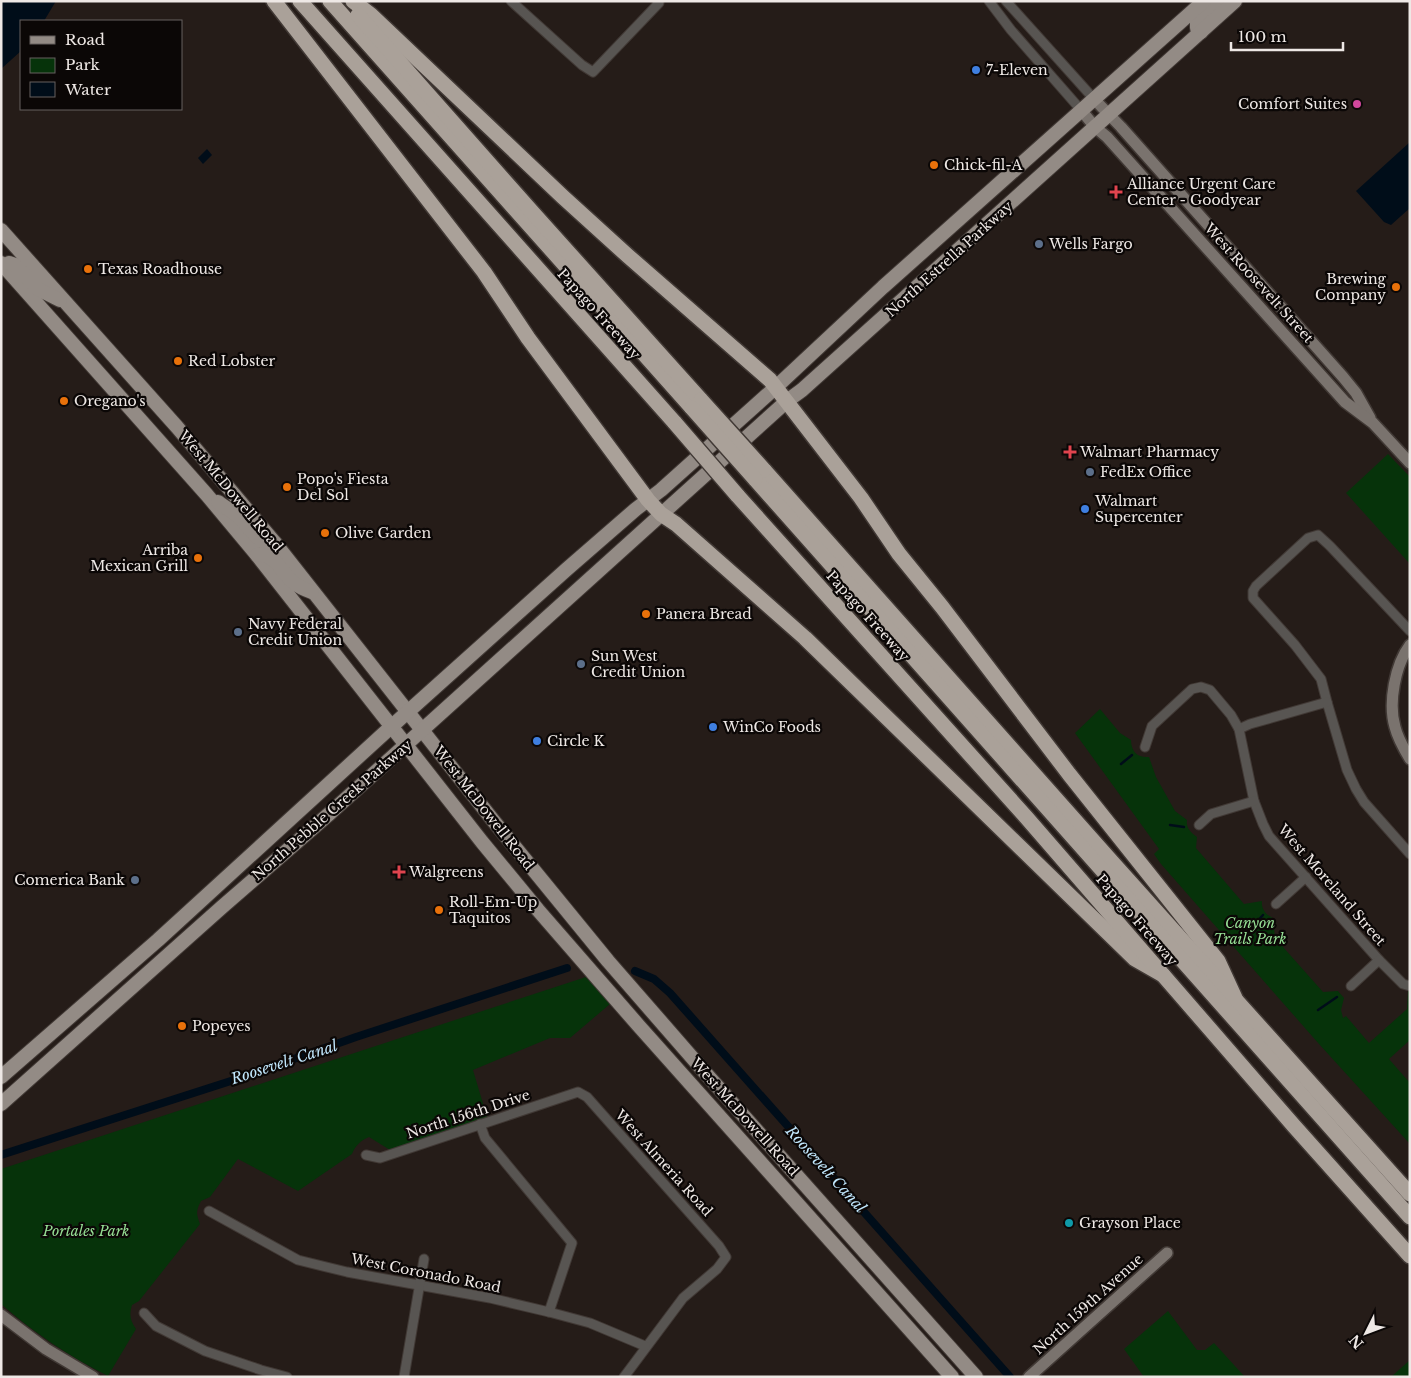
<svg xmlns="http://www.w3.org/2000/svg" width="1411" height="1378" viewBox="0 0 1411 1378" font-family="'Libre Baskerville',serif">
<rect width="100%" height="100%" fill="#251c18"/>
<!-- green -->
<g fill="#06330a">
<path d="M 1388,454 L 1410,477 L 1410,564 L 1346,493 Z"/>
<path d="M 1100,709 L 1120,733 L 1131,740 C 1131,752 1138,758 1149,757 L 1156,777 L 1175,811 L 1187,820 C 1186,828 1190,832 1197,837 L 1196,848 L 1244,904 L 1262,901 C 1261,909 1266,915 1273,918 L 1275,938 L 1323,992 L 1338,991 L 1344,998 L 1341,1010 L 1343,1018 L 1346,1016 L 1369,1043 L 1407,1009 L 1408,991 L 1410,990 L 1410,1040 L 1389,1059 L 1410,1083 L 1410,1144 L 1319,1044 L 1161,864 L 1154,854 L 1159,849 L 1075,733 Z"/>
<path d="M 586,977 L 610,1004 L 570,1038 L 550,1038 L 473,1070 L 487,1117 L 390,1150 L 369,1137 C 360,1141 356,1145 352,1154 L 298,1191 L 238,1159 L 210,1197 L 201,1201 C 196,1211 196,1213 200,1224 L 139,1301 L 132,1305 C 129,1315 130,1320 136,1329 L 108,1376 C 70,1357 33,1332 1,1304 L 1,1169 Z"/>
<path d="M 1168,1311 L 1197,1350 L 1205,1350 L 1214,1343 L 1245,1377 L 1144,1377 L 1124,1349 Z"/>
<path d="M 1410,1360 L 1410,1377 L 1391,1377 Z"/>
</g>
<!-- water -->
<g fill="#000d19">
<path d="M 1,1 L 56,1 L 44,21 L 21,21 L 21,51 L 1,69 Z"/>
<path d="M 1410,142 L 1410,208 L 1391,225 L 1384,222 L 1356,191 Z"/>
<path d="M 207,149 L 212,155 L 203,164 L 198,158 Z"/>
</g>
<g fill="none" stroke-linecap="round" stroke-linejoin="round">
<!-- stream -->
<g stroke="#000d19" stroke-width="2.5">
<path d="M 1121,764 L 1132,755"/>
<path d="M 1170,825 L 1184,827"/>
<path d="M 1253,926 L 1263,915"/>
<path d="M 1318,1010 L 1337,997"/>
</g>
<!-- canal -->
<g stroke="#000d19" stroke-width="8">
<path d="M 635,971 L 654,979 L 670,993 L 1010,1377"/>
<path d="M 1,1155 L 237,1079 L 356,1037 L 567,968"/>
</g>
<!-- street casing -->
<g stroke="#413935" stroke-width="11">
<g id="street">
<path d="M 511,1 L 582,65 L 593,72 L 659,3 L 657,1"/>
<path d="M 989,1 L 1011,30 L 1081,110"/>
<path d="M 1006,1 L 1094,99"/>
<path d="M 1410,631 L 1330,546 L 1318,535 L 1308,538 L 1256,586 L 1253,591 L 1253,598 L 1295,645 L 1321,679 L 1327,702 L 1347,770 L 1356,789 L 1364,802 L 1410,854"/>
<path d="M 1239,729 L 1250,724 L 1327,702"/>
<path d="M 1145,747 L 1152,726 L 1192,689 L 1201,687 L 1210,690 L 1231,715 L 1239,729 L 1254,801 L 1263,824 L 1269,836 L 1379,960 L 1403,984 L 1410,986"/>
<path d="M 1199,825 L 1211,814 L 1254,801"/>
<path d="M 1276,904 L 1306,877"/>
<path d="M 1351,986 L 1379,960"/>
<path d="M 480,1124 L 485,1138 L 572,1243 L 549,1312"/>
<path d="M 366,1155 L 380,1158 L 578,1092 L 587,1097 L 719,1246 L 726,1257 L 717,1269 L 683,1298 L 624,1377"/>
<path d="M 209,1211 L 298,1260 L 347,1272 L 490,1298 L 549,1312 L 590,1323 L 645,1346"/>
<path d="M 144,1313 L 156,1326 L 205,1351 L 261,1370 L 287,1377"/>
<path d="M 404,1377 L 424,1259"/>
</g>
</g>
<!-- secondary casing -->
<g stroke="#413935" stroke-width="14">
<g id="secondary">
<path d="M 1094,99 L 1121,127 L 1343,377 L 1356,393 L 1370,418"/>
<path d="M 1081,110 L 1095,127 L 1107,137 L 1345,402 L 1373,423 L 1410,463"/>
<path d="M 1410,645 C 1395,665 1388,703 1395,727 C 1398,739 1404,749 1410,759"/>
<path d="M 1,1315 L 46,1349 L 93,1377"/>
<path d="M 1029,1377 L 1167,1253"/>
</g>
</g>
<!-- primary casing -->
<g stroke="#413935" stroke-width="16">
<g id="primary">
<path d="M 1201,32 L 1197,28 L 1197,20 L 1217,1"/>
<path d="M 1,230 L 177,427 L 275,543 L 492,819 L 608,961 L 709,1077 L 976,1377"/>
<path d="M 1,263 L 207,495 L 257,555 L 482,842 L 538,910 L 638,1025 L 952,1377"/>
<path d="M 9,263 L 15,265 L 38,289 L 60,300"/>
<path d="M 218,502 C 224,507 232,511 238,516 C 249,525 259,548 275,543"/>
<path d="M 257,555 C 276,553 281,573 294,583 C 299,587 306,590 312,592"/>
<path d="M 1,1077 L 158,940 L 392,726 L 567,569 L 636,509 L 661,490 L 776,387 L 883,287 L 1204,1"/>
<path d="M 1,1104 L 222,907 L 329,814 L 787,401 L 802,390 L 1235,1"/>
</g>
</g>
<!-- highway casing -->
<g stroke="#413935" stroke-width="18">
<g id="highway">
<path d="M 274,1 L 484,272 L 528,338 L 648,500 L 661,514 L 676,524 L 805,638 L 1135,959 L 1163,975"/>
<path d="M 300,1 L 675,423"/>
<path d="M 330,1 L 692,408"/>
<path d="M 353,1 L 371,15 L 563,197 L 628,256 L 770,380 L 861,498 L 899,554 L 942,607 L 1069,774 L 1218,961 L 1235,998"/>
<path d="M 358,15 L 533,213 L 701,400"/>
<path d="M 764,470 L 1112,862 L 1410,1194"/>
<path d="M 755,479 L 1410,1217"/>
<path d="M 737,495 L 1026,817 L 1294,1126 L 1410,1256"/>
</g>
</g>
<!-- street -->
<use href="#street" stroke="#585552" stroke-width="9"/>
<!-- secondary -->
<use href="#secondary" stroke="#7a736e" stroke-width="11"/>
<!-- primary -->
<use href="#primary" stroke="#938b85" stroke-width="14"/>
<!-- highway -->
<use href="#highway" stroke="#aaa199" stroke-width="15"/>
<!-- highway-bridge casing -->
<g stroke="#413935" stroke-width="18" stroke-linecap="butt">
<g id="highway-bridge">
<path d="M 701,400 L 764,470"/>
<path d="M 692,408 L 755,479"/>
<path d="M 675,423 L 737,495"/>
</g>
</g>
<!-- highway-bridge -->
<use href="#highway-bridge" stroke="#aaa199" stroke-width="15"/>
</g>
<!-- markers -->
<g fill="#3f7fe0" stroke="#0b0706" stroke-width="2">
<circle cx="976" cy="70" r="5"/>
<circle cx="1085" cy="509" r="5"/>
<circle cx="713" cy="727" r="5"/>
<circle cx="537" cy="741" r="5"/>
</g>
<circle fill="#d1479c" stroke="#0b0706" stroke-width="2" cx="1357" cy="104" r="5"/>
<g fill="#e8710a" stroke="#0b0706" stroke-width="2">
<circle cx="934" cy="165" r="5"/>
<circle cx="88" cy="269" r="5"/>
<circle cx="1396" cy="287" r="5"/>
<circle cx="178" cy="361" r="5"/>
<circle cx="64" cy="401" r="5"/>
<circle cx="287" cy="487" r="5"/>
<circle cx="325" cy="533" r="5"/>
<circle cx="198" cy="558" r="5"/>
<circle cx="646" cy="614" r="5"/>
<circle cx="439" cy="910" r="5"/>
<circle cx="182" cy="1026" r="5"/>
</g>
<g fill="#e0444e" stroke="#0b0706" stroke-width="2">
<path d="M1113.5 184.5h5v5h5v5h-5v5h-5v-5h-5v-5h5z"/>
<path d="M1067.5 444.5h5v5h5v5h-5v5h-5v-5h-5v-5h5z"/>
<path d="M396.5 864.5h5v5h5v5h-5v5h-5v-5h-5v-5h5z"/>
</g>
<g fill="#5c6f8a" stroke="#0b0706" stroke-width="2">
<circle cx="1039" cy="244" r="5"/>
<circle cx="1090" cy="472" r="5"/>
<circle cx="238" cy="632" r="5"/>
<circle cx="581" cy="664" r="5"/>
<circle cx="135" cy="880" r="5"/>
</g>
<circle fill="#0f9aa8" stroke="#0b0706" stroke-width="2" cx="1069" cy="1223" r="5"/>
<g text-anchor="middle" dominant-baseline="central" stroke-width="4.5" stroke-linejoin="round" paint-order="stroke">
<!-- poi labels -->
<g font-size="14" fill="#eee8e5" stroke="#0b0706" text-anchor="start">
<text x="986" y="70">7-Eleven</text>
<text x="1347" y="104" text-anchor="end">Comfort Suites</text>
<text x="944" y="165">Chick-fil-A</text>
<text x="1127" y="184">Alliance Urgent Care<tspan x="1127" dy="16">Center - Goodyear</tspan></text>
<text x="1049" y="244">Wells Fargo</text>
<text x="98" y="269">Texas Roadhouse</text>
<text x="1386" y="279" text-anchor="end">Brewing<tspan x="1386" dy="16">Company</tspan></text>
<text x="188" y="361">Red Lobster</text>
<text x="74" y="401">Oregano's</text>
<text x="1080" y="452">Walmart Pharmacy</text>
<text x="1100" y="472">FedEx Office</text>
<text x="297" y="479">Popo's Fiesta<tspan x="297" dy="16">Del Sol</tspan></text>
<text x="1095" y="501">Walmart<tspan x="1095" dy="16">Supercenter</tspan></text>
<text x="335" y="533">Olive Garden</text>
<text x="188" y="550" text-anchor="end">Arriba<tspan x="188" dy="16">Mexican Grill</tspan></text>
<text x="656" y="614">Panera Bread</text>
<text x="248" y="624">Navy Federal<tspan x="248" dy="16">Credit Union</tspan></text>
<text x="591" y="656">Sun West<tspan x="591" dy="16">Credit Union</tspan></text>
<text x="723" y="727">WinCo Foods</text>
<text x="547" y="741">Circle K</text>
<text x="409" y="872">Walgreens</text>
<text x="125" y="880" text-anchor="end">Comerica Bank</text>
<text x="449" y="902">Roll-Em-Up<tspan x="449" dy="16">Taquitos</tspan></text>
<text x="192" y="1026">Popeyes</text>
<text x="1079" y="1223">Grayson Place</text>
</g>
<!-- street labels -->
<g font-size="14" fill="#eee8e5" stroke="#0b0706">
<text transform="translate(949 259) rotate(-42)">North Estrella Parkway</text>
<text transform="translate(1259 283) rotate(48)">West Roosevelt Street</text>
<text transform="translate(599 314) rotate(48)">Papago Freeway</text>
<text transform="translate(231 491) rotate(50)">West McDowell Road</text>
<text transform="translate(868 616) rotate(48)">Papago Freeway</text>
<text transform="translate(484 808) rotate(52)">West McDowell Road</text>
<text transform="translate(332 810) rotate(-41)">North Pebble Creek Parkway</text>
<text transform="translate(1332 885) rotate(49)">West Moreland Street</text>
<text transform="translate(1137 920) rotate(49)">Papago Freeway</text>
<text transform="translate(468 1114) rotate(-18)">North 156th Drive</text>
<text transform="translate(745 1117) rotate(48)">West McDowell Road</text>
<text transform="translate(664 1163) rotate(48)">West Almeria Road</text>
<text transform="translate(426 1273) rotate(11)">West Coronado Road</text>
<text transform="translate(1088 1304) rotate(-42)">North 159th Avenue</text>
</g>
<!-- park labels -->
<g font-size="14" font-style="italic" fill="#95de94" stroke="#0b0706">
<text x="1250" y="923">Canyon<tspan x="1250" dy="16">Trails Park</tspan></text>
<text x="86" y="1231">Portales Park</text>
</g>
<!-- water labels -->
<g font-size="15" font-style="italic" fill="#c1e7fd" stroke="#0b0706">
<text transform="translate(284 1062) rotate(-18)">Roosevelt Canal</text>
<text transform="translate(826 1169) rotate(48)">Roosevelt Canal</text>
</g>
</g>
<!-- border -->
<rect width="1411" height="1378" fill="none" stroke="#eee8e5" stroke-width="5"/>
<!-- legend -->
<rect x="20" y="20" width="162" height="90" fill="#0b0706" stroke="#66615f"/>
<rect x="30" y="36" width="25" height="8" fill="#938b85" stroke="#66615f"/>
<text x="65" y="45" font-size="15" fill="#eee8e5">Road</text>
<rect x="30" y="58" width="25" height="15" fill="#06330a" stroke="#66615f"/>
<text x="65" y="70" font-size="15" fill="#eee8e5">Park</text>
<rect x="30" y="82" width="25" height="15" fill="#000d19" stroke="#66615f"/>
<text x="65" y="95" font-size="15" fill="#eee8e5">Water</text>
<!-- north arrow -->
<g transform="translate(1366 1333) rotate(228)" stroke="#0b0706" stroke-width="4" paint-order="stroke">
<path d="M0-4L9 19L0 12L-9 19Z" fill="#eee8e5"/>
<text y="-8" font-size="14" font-weight="bold" text-anchor="middle" fill="#eee8e5">N</text>
</g>
<!-- scale -->
<path d="M1231 42v8h112v-8" fill="none" stroke="#eee8e5" stroke-width="2.5"/>
<text x="1238" y="42" font-size="15" fill="#eee8e5" stroke="#0b0706" stroke-width="4" paint-order="stroke">100 m</text>
</svg>
